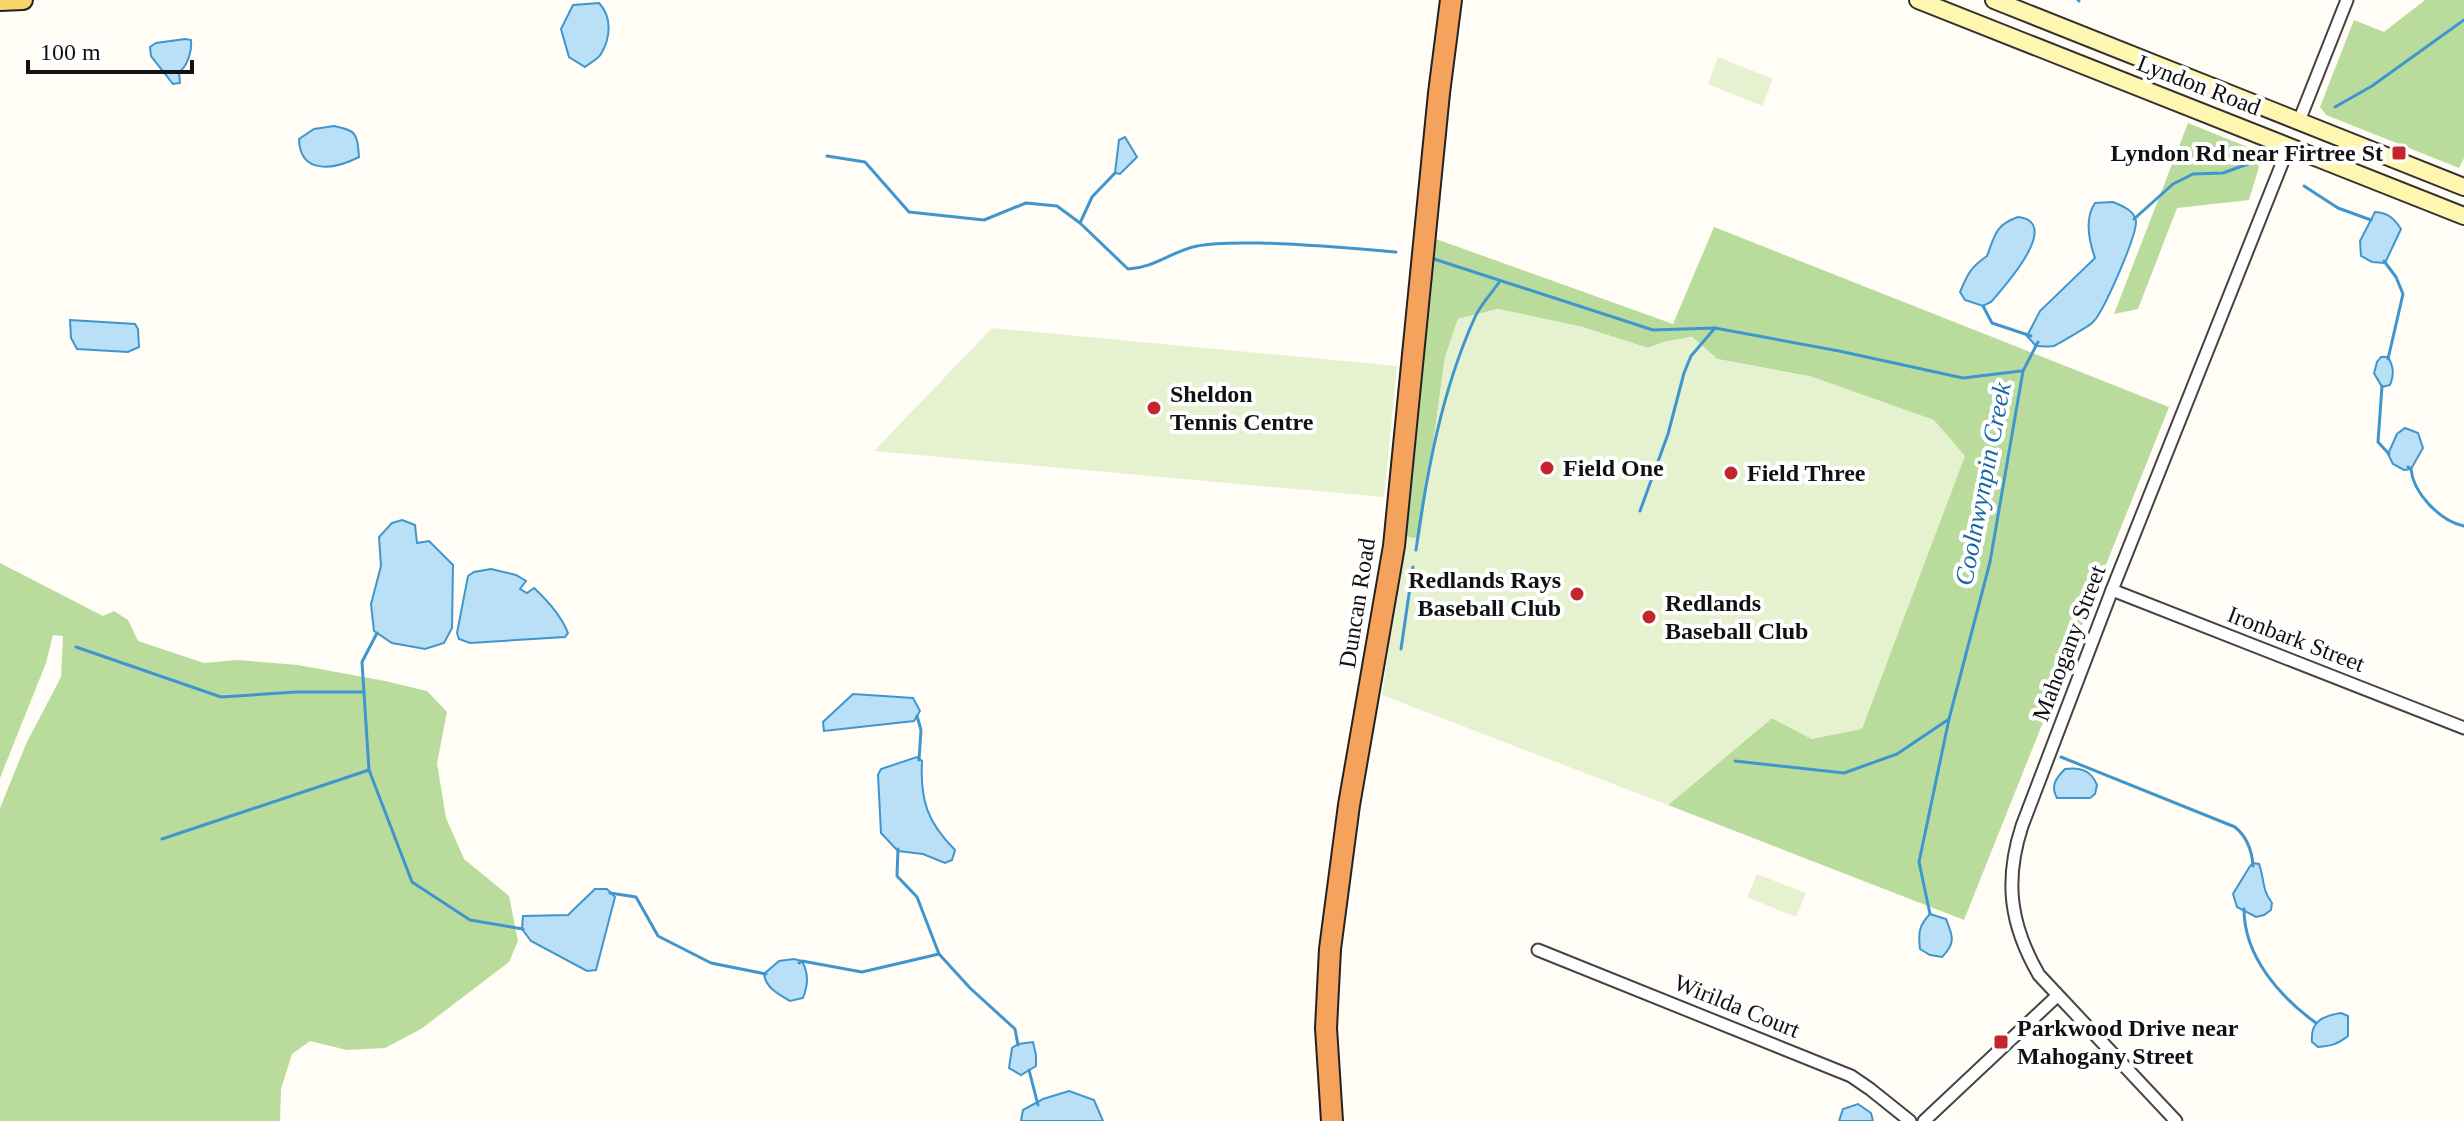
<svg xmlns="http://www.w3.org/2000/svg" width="2464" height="1121" viewBox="0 0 2464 1121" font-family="'Times New Roman',serif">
<rect width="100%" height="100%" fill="#fffdf5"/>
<!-- forest -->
<g fill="#b9dc9c">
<path d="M 2425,0 L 2464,0 L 2464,158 L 2459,168 L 2326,115 L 2320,107 L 2354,20 L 2384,32 Z"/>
<path d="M 2188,123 L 2250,148 L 2259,167 L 2249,200 L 2177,208 L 2138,309 L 2114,314 Z"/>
<path d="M 1714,227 L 2169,407 L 1964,920 L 1668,805 L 1772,718 L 1812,739 L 1813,377 L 1717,359 L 1692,337 L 1664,342 L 1648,348 L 1582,327 L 1498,309 L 1458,319 L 1445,358 L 1420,540 L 1405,536 L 1436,239 L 1673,324 Z"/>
<path d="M 0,563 L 103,616 L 114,611 L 128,620 L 138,641 L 204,663 L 237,660 L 298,665 L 385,681 L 427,691 L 447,712 L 437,763 L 446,818 L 464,859 L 509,896 L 518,941 L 509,962 L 421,1029 L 385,1048 L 347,1050 L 310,1041 L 292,1054 L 281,1089 L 280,1121 L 0,1121 L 0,808 L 26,744 L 61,677 L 63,636 L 53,635 L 46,663 L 0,778 Z"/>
</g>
<!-- pitch -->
<g fill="#e6f2cf">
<path d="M 1718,57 L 1773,79 L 1762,106 L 1708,84 Z"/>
<path d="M 1498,309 L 1582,327 L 1648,348 L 1664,342 L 1692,337 L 1717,359 L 1813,377 L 1934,420 L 1965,456 L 1862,729 L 1812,739 L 1772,718 L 1668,805 L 1382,695 L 1404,536 L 1420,539 L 1445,357 L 1458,319 Z"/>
<path d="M 992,328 L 1397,366 L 1384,497 L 874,451 Z"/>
<path d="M 1757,874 L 1806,893 L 1796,917 L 1747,897 Z"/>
</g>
<!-- water -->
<g fill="#b9e0f7" stroke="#3f96cf" stroke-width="2">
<path d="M 599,3 C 612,17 611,37 601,54 C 598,59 590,63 585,67 L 569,57 L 561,29 L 573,5 Z"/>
<path d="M 185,39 L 191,40 C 192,50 188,66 179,72 L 180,83 L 173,84 L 151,56 L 150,47 L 156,43 Z"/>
<path d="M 334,126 C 357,131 357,133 359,157 C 336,169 300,176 299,139 L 314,129 Z"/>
<path d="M 1125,137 L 1137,157 L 1120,174 L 1115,173 L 1119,140 Z"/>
<path d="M 2113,202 C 2122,206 2134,210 2136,221 C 2137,235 2103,314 2092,323 C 2089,326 2058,344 2054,346 C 2049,347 2042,346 2036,346 L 2027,336 L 2040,311 L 2095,258 C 2089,241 2084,219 2095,203 Z"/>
<path d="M 2375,212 C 2388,213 2394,218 2401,229 L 2385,263 L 2372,262 L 2361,256 L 2360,241 Z"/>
<path d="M 2018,217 C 2063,222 2004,287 1991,302 L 1983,306 L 1965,300 L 1960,292 C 1968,273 1971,267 1987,256 C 1995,235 1995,225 2018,217 Z"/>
<path d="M 70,320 L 135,324 L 138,329 L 139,347 L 128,352 L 77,349 L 71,338 Z"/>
<path d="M 2381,357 L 2388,357 C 2394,367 2394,375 2390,385 L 2382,387 L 2374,373 L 2377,362 Z"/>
<path d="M 2405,428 L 2418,433 L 2423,448 L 2411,469 L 2404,470 L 2393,464 L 2388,454 L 2397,434 Z"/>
<path d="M 402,520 L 415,525 L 417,543 L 429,541 L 453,565 L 452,628 L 444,643 L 425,649 L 392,643 L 374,631 L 371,604 L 381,566 L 379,537 L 392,523 Z"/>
<path d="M 491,569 L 516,575 L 526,581 L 520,589 L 527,593 L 534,588 C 548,601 561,615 568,633 L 565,637 L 470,643 L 459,639 L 457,633 L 468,576 L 474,572 Z"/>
<path d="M 853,694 L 913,698 L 920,711 L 914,721 L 824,731 L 823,722 Z"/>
<path d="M 917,757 L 922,761 C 920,800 927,822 955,850 L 952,860 L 945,863 L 923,854 L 898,851 L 881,833 L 878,775 L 881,769 Z"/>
<path d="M 2065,769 C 2080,767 2091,770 2097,785 L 2095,794 L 2090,798 L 2057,798 C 2050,786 2056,778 2065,769 Z"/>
<path d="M 2253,863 L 2259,864 C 2265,880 2261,888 2272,903 L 2271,910 L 2264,915 L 2256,917 L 2237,907 L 2233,894 L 2250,866 Z"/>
<path d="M 595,889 L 607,889 L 615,897 L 596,970 L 587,971 L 531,941 L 522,929 L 523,916 L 568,915 Z"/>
<path d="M 1930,914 L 1946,919 C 1953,936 1956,943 1942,957 L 1930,955 L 1920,949 C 1918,933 1919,925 1930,914 Z"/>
<path d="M 794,959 L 802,961 C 809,974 808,985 803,998 L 790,1001 C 778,994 766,988 764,974 L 779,961 Z"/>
<path d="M 2341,1013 L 2348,1016 L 2348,1036 C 2338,1044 2331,1046 2318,1047 L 2312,1042 C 2310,1021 2323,1016 2341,1013 Z"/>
<path d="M 1033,1042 L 1036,1055 L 1036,1066 L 1021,1075 L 1009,1068 L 1012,1048 L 1018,1044 Z"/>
<path d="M 1069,1091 L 1094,1100 L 1103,1121 L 1021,1121 L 1023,1110 L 1043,1099 Z"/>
<path d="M 1858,1104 L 1871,1113 L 1873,1121 L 1839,1121 L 1843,1109 Z"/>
</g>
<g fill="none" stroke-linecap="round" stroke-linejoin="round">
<!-- stream -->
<g stroke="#3f96cf" stroke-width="3">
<path d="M 2078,0 L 2079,1"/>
<path d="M 2335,107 L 2372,86 L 2464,20"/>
<path d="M 827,156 L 865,162 L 909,212 L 984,220 L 1026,203 L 1057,206 L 1080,223 L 1128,269 C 1155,268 1172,251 1197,246 C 1217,242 1239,243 1260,243 C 1305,244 1350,248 1396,252"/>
<path d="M 2304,186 L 2338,208 L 2371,220"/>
<path d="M 2134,219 L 2173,184 L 2193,174 L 2223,173 L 2248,164"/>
<path d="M 1080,223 L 1092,197 L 1115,173"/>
<path d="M 1434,259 L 1653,330 L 1715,328 L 1839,351 L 1963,378 L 2021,371"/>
<path d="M 2384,261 L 2396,277 L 2403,294 L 2388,359"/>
<path d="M 1983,306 L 1992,323 L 2031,336"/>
<path d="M 2382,386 L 2378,442 L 2389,454"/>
<path d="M 2408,467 L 2411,469 C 2413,493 2440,521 2464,526"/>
<path d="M 1640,511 L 1668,434 L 1684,373 L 1691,356 L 1715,328"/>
<path d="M 1416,550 C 1427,471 1442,390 1475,317 C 1481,304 1492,293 1500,281"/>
<path d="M 377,633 L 362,662 L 369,770 L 412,882 L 470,920 L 523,929"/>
<path d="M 76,647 L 221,697 L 296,692 L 364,692"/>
<path d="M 1401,649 L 1413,567"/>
<path d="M 917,716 L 921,730 L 919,760"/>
<path d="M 2061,757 L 2235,827 C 2247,837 2252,850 2253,866"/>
<path d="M 1735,761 L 1844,773 L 1897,754 L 1949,719"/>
<path d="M 162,839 L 369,770"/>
<path d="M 898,849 L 897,876 L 917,897 L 939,954 L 970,988 L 1015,1029 L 1018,1045"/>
<path d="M 610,893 L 636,897 L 658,936 L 711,963 L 766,974"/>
<path d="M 2244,909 C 2244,956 2279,996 2316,1023"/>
<path d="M 1930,914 L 1919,862 L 1949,719 L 1990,562 L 2023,371 L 2038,342"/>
<path d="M 799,963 L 802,961 L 862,972 L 939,954"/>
<path d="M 1029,1070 L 1038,1105"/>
</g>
<!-- street casing -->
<g stroke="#444" stroke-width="15">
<g id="street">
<path d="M 2299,121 L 2347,0"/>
<path d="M 2112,590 L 2464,728"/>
<path d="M 1538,950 L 1851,1076 L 1870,1089 L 1910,1121"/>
<path d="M 1924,1121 L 2057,996"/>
<path d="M 2176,1121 L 2039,975 C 2010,925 2004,881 2022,826 L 2112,590 L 2289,146"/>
</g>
</g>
<!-- secondary casing -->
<g stroke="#333" stroke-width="20">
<g id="secondary">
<path d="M 1918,0 L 2464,216"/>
<path d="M 1994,0 L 2464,187"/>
</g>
</g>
<!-- primary casing -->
<g stroke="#222" stroke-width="22">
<path id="primary" d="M 0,1 L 23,0"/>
</g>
<!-- highway casing -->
<g stroke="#222" stroke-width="24">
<path id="highway" d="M 1332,1121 L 1326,1028 L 1330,949 L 1349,805 L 1394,546 L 1439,93 L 1451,0"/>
</g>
<!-- street -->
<use href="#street" stroke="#fff" stroke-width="11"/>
<!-- secondary -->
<use href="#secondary" stroke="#fff6b0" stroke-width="16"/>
<!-- primary -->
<use href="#primary" stroke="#f9d66b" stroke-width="18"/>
<!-- highway -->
<use href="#highway" stroke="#f5a25d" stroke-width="20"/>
</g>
<!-- markers -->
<g fill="#c4262e" stroke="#fff" stroke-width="3">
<rect x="2391" y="145" width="16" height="16" rx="4"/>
<circle cx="1154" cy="408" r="8"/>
<circle cx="1547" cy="468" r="8"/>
<circle cx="1731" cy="473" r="8"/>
<circle cx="1577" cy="594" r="8"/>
<circle cx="1649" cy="617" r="8"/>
<rect x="1993" y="1034" width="16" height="16" rx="4"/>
</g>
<g text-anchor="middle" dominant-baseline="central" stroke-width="8" stroke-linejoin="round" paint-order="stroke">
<!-- street labels -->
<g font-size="24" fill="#111" stroke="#fff">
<text transform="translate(2199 85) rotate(21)">Lyndon Road</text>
<text transform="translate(1357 603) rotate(-81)">Duncan Road</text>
<text transform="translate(2296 639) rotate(21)">Ironbark Street</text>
<text transform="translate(2069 643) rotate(-69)">Mahogany Street</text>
<text transform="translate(1737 1006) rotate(22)">Wirilda Court</text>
</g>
<!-- poi labels -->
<g font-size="24" font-weight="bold" fill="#111" stroke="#fff" text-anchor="start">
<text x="2383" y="153" text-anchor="end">Lyndon Rd near Firtree St</text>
<text x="1170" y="394">Sheldon<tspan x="1170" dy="28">Tennis Centre</tspan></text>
<text x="1563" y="468">Field One</text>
<text x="1747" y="473">Field Three</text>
<text x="1561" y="580" text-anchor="end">Redlands Rays<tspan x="1561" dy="28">Baseball Club</tspan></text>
<text x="1665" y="603">Redlands<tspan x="1665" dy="28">Baseball Club</tspan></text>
<text x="2017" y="1028">Parkwood Drive near<tspan x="2017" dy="28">Mahogany Street</tspan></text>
</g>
<!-- water labels -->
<g font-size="26" font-style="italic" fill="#1768a6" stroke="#fff">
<text transform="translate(1983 484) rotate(-79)">Coolnwynpin Creek</text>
</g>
</g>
<!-- scale -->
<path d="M28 60v12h164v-12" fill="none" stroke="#111111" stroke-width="4"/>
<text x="40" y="60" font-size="24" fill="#111111" stroke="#ffffff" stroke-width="6" paint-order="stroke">100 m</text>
</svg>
